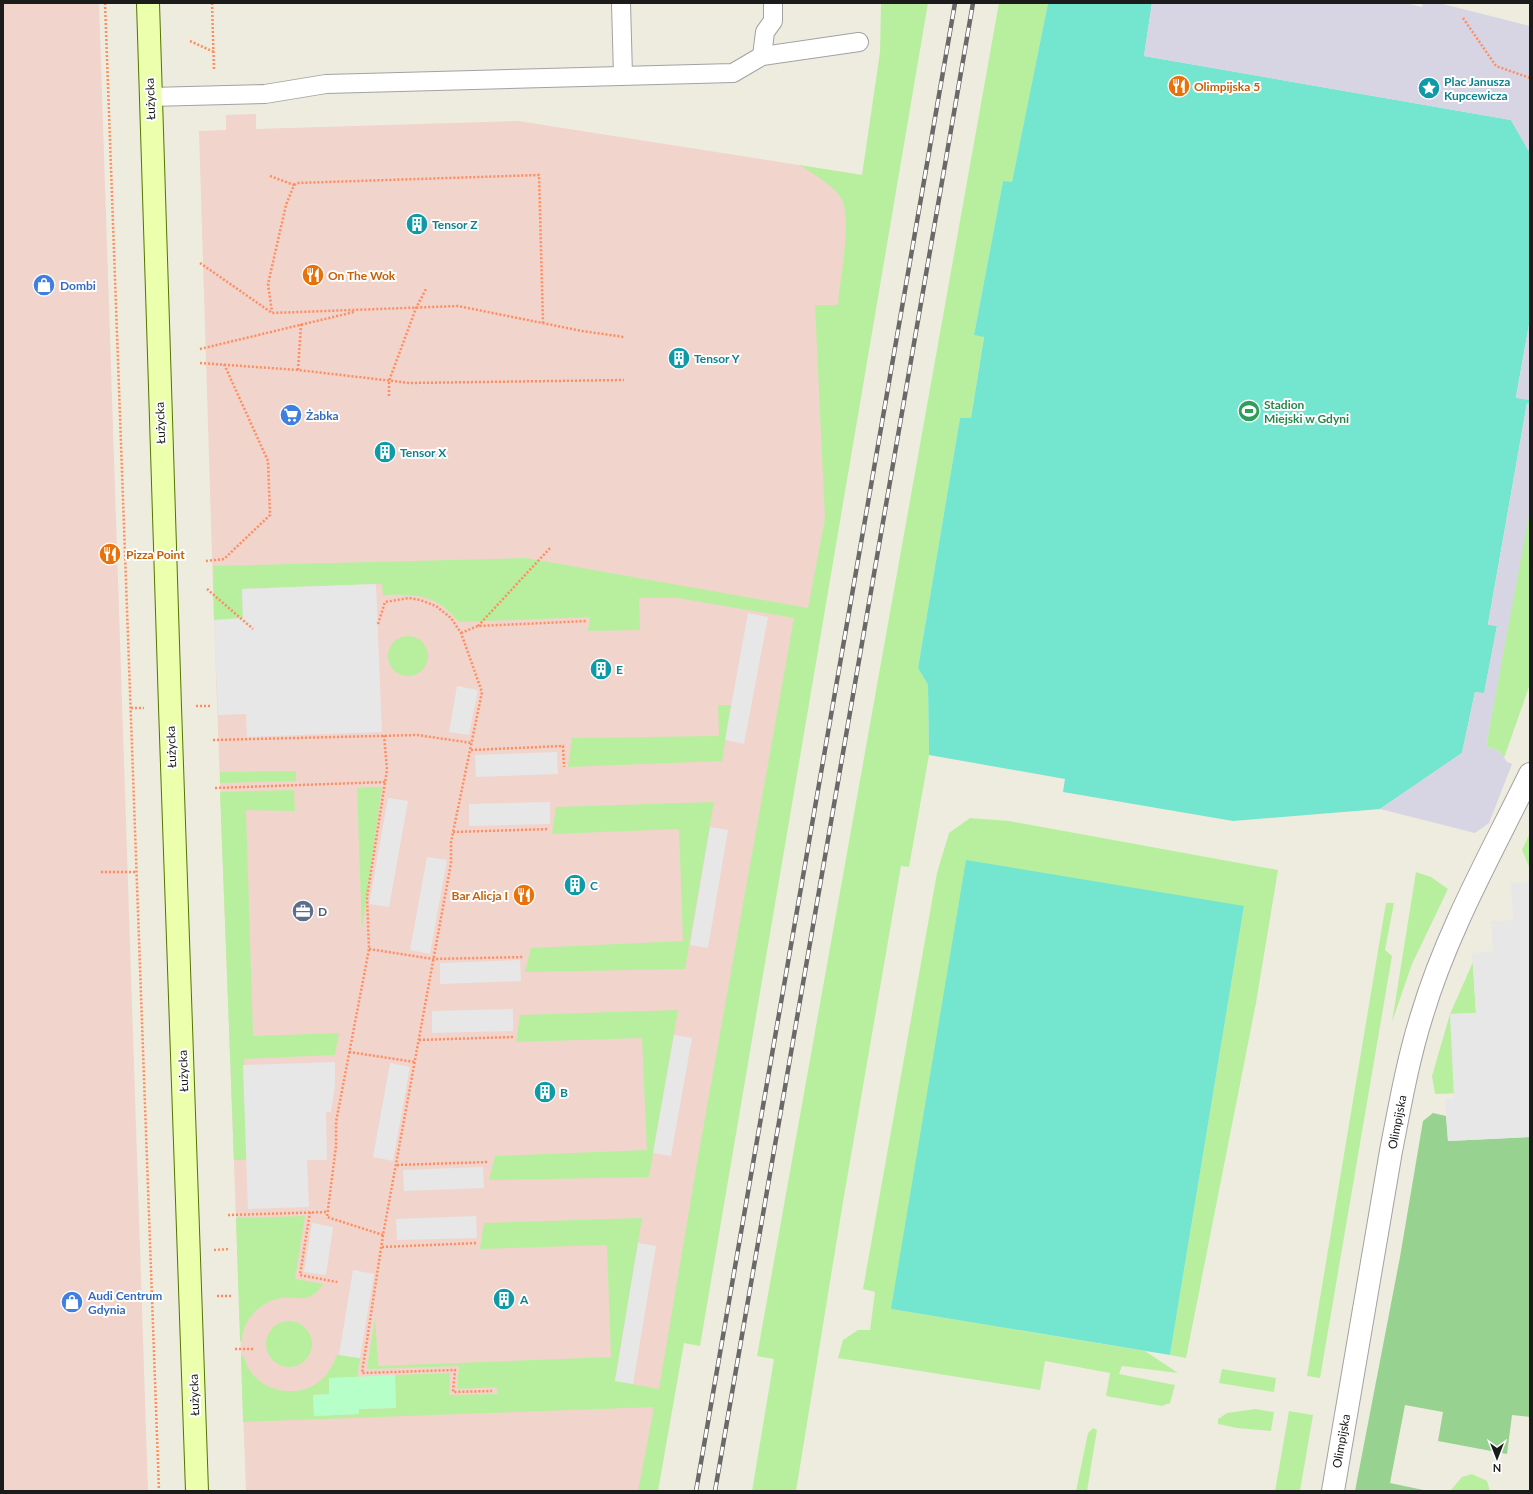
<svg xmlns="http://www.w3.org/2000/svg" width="1533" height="1494" viewBox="0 0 1533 1494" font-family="Lato,sans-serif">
<rect width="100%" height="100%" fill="#eeecdf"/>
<!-- commercial -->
<g fill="#f1d4cc">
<path d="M 3,3 L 99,3 L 148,1491 L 3,1491 Z"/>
<path d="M 256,114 L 256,129 L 518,121 L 862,175 L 825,518 L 649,1491 L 246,1491 L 214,620 L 199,131 L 226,130 L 226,115 Z"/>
</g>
<!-- grass -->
<g fill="#b8ef9f">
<path d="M 881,3 L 928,3 L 700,1346 L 684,1343 L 658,1491 L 638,1491 L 654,1407 L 243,1422 L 241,1356 L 244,1356 C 251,1390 296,1402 321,1380 C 329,1373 333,1364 337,1355 L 360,1358 L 357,1377 L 330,1378 L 329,1394 L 313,1395 L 314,1416 L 359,1414 L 359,1409 L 396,1408 L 395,1375 L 450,1373 L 449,1395 L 497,1394 L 497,1387 L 457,1389 L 459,1366 L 367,1369 L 375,1317 L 378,1366 L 611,1357 L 607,1245 L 480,1249 L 484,1223 L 642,1218 L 615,1381 L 659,1389 L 698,1157 L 794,618 L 678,598 L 639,598 L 640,630 L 588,631 L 590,617 L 459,622 C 436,594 417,594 383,595 L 382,584 L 376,584 L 242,589 L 243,618 L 214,620 L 213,566 L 526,558 L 808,608 L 825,518 L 815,305 L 838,305 C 840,278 851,227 843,202 C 838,188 811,172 799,165 L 862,175 L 880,52 Z"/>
<path d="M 999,3 L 1048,3 L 1012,183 L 1003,181 L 974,335 L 984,336 L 971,418 L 960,418 L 918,668 L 928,685 L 929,755 L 909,867 L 901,866 L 842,1208 L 796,1491 L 752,1491 L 774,1359 L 757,1356 Z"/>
<path d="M 1529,510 L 1530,684 L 1504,758 L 1499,751 L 1486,746 Z"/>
<circle cx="408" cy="656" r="20"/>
<path d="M 718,705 L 731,705 L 722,761 L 568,767 L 572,738 L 719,736 Z"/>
<path d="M 296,771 L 296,781 L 220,783 L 220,772 Z"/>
<path d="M 382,787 L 362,929 L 357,788 Z"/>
<path d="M 294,790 L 295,811 L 246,810 L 253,1036 L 339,1033 L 335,1055 L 244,1059 L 247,1160 L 234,1160 L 220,792 Z"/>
<path d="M 714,802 L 685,969 L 525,972 L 531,948 L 683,941 L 679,829 L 552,834 L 556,807 Z"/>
<path d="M 970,818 L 1009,821 L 1278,870 L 1256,1003 L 1186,1358 L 1170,1355 L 1244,906 L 891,1309 L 1145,1351 L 1178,1373 L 1122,1366 L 1119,1374 L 1175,1385 L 1170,1403 L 1162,1406 L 1106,1396 L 1110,1373 L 1045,1361 L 1040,1390 L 838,1358 L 843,1340 L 858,1330 L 870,1330 L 875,1292 L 863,1289 L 937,873 L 949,833 Z"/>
<path d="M 1530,833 L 1530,869 L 1522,850 Z"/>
<path d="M 1416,872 L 1431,877 L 1448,889 L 1412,964 L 1392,1022 Z"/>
<path d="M 1386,903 L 1394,903 L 1385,950 L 1392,956 L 1320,1378 L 1307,1376 Z"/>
<path d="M 1473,962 L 1476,1013 L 1450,1014 L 1465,1093 L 1435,1094 L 1432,1076 L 1450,1014 Z"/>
<path d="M 678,1010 L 649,1177 L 489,1180 L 495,1156 L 647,1150 L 642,1038 L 516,1042 L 520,1015 Z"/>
<path d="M 305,1216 L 295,1279 L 323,1284 C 319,1290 316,1294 309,1297 C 300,1300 291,1296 281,1298 C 261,1301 242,1320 242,1341 L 240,1341 L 236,1218 Z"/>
<circle cx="289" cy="1344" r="23"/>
<path d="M 1222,1369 L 1276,1378 L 1274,1392 L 1219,1383 Z"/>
<path d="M 1255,1409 L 1274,1412 L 1271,1431 L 1237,1428 L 1218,1424 L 1218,1419 L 1227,1413 Z"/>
<path d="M 1289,1411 L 1313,1415 L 1300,1491 L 1275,1491 Z"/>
<path d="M 1093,1428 L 1097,1430 L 1087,1491 L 1076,1491 L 1088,1433 Z"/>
<path d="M 1472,1474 L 1487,1481 L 1490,1491 L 1450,1491 L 1462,1477 Z"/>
</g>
<!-- forest -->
<path fill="#97d290" d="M 1433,1113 L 1446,1116 L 1448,1141 L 1530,1137 L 1530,1417 L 1512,1415 L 1507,1454 L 1438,1441 L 1443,1412 L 1405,1405 L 1390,1483 L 1428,1491 L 1355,1491 L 1400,1257 L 1423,1121 Z"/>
<!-- park -->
<path fill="#b6ffc9" d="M 395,1375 L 396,1408 L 359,1409 L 359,1414 L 314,1416 L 313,1395 L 329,1394 L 329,1378 Z"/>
<!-- pitch -->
<g fill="#74e6cf">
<path d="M 1048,3 L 1152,3 L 1144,56 L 1511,120 L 1530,153 L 1530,319 L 1516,397 L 1530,400 L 1530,403 L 1527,403 L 1488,624 L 1497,626 L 1484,694 L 1475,692 L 1462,753 L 1380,809 L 1233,821 L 1063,792 L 1065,779 L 929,755 L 928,685 L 918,668 L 960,418 L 971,418 L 984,337 L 974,335 L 1003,181 L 1012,182 Z"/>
<path d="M 966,860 L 1244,906 L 1170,1355 L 891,1309 Z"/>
</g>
<!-- parking -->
<g fill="#e7e7e7">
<path d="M 376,584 L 382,732 L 247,737 L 246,714 L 218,715 L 214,620 L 243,618 L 242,589 Z"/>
<path d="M 748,613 L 768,617 L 744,744 L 725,740 Z"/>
<path d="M 457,686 L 478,690 L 469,735 L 449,732 Z"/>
<path d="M 557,752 L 558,774 L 476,777 L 475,755 Z"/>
<path d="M 388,798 L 408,801 L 389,907 L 369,904 Z"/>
<path d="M 550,802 L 550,824 L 469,826 L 469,804 Z"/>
<path d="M 710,827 L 728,830 L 708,948 L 690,945 Z"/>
<path d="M 427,857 L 447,860 L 430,954 L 410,950 Z"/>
<path d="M 1530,882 L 1530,1137 L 1448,1141 L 1445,1099 L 1454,1098 L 1450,1014 L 1476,1013 L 1472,953 L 1493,951 L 1491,921 L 1513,920 L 1511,883 Z"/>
<path d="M 520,960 L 521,981 L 440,984 L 440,963 Z"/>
<path d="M 513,1009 L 513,1031 L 432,1033 L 432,1011 Z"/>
<path d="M 674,1035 L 692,1038 L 671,1156 L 653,1153 Z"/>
<path d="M 335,1062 L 335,1085 L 331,1112 L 326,1112 L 327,1160 L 307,1160 L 309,1207 L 248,1209 L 243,1065 Z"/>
<path d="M 390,1063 L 410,1067 L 393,1161 L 373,1157 Z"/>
<path d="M 483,1167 L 484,1188 L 404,1191 L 403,1170 Z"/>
<path d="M 476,1216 L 477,1238 L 397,1240 L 396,1219 Z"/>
<path d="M 312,1223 L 333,1227 L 326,1275 L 304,1272 Z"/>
<path d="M 638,1243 L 656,1246 L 633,1384 L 615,1381 Z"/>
<path d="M 353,1270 L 374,1274 L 360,1358 L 339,1355 Z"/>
</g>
<!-- plaza -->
<g fill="#d7d4e4">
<path d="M 1152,3 L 1405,3 L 1422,7 L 1423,3 L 1439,3 L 1530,26 L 1530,153 L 1511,120 L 1144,56 Z"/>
<path d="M 1530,319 L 1530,400 L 1516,398 Z"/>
<path d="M 1527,403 L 1530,403 L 1530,510 L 1486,746 L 1499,751 L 1507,762 L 1512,764 L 1489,823 L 1475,833 L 1380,809 L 1462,753 L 1475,692 L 1484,693 L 1497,626 L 1488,625 Z"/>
</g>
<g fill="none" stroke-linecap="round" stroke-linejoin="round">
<!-- lane casing -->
<g stroke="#a2a2a2" stroke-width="20">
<g id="lane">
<path d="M 621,3 L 623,75"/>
<path d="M 762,56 L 765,32 L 773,21 L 773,3"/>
<path d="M 150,97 L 265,94 L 326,84 L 733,73 L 762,56 L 859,42"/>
</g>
</g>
<!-- street casing -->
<g stroke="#a2a2a2" stroke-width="24">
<path id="street" d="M 1333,1491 L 1391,1151 C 1400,1105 1408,1059 1422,1015 C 1447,931 1492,852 1530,774"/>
</g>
<!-- secondary casing -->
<g stroke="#537400" stroke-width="24">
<path id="secondary" d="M 148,3 L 170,707 L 197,1491"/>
</g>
<!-- path -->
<g stroke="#ff8d5f" stroke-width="2.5" stroke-dasharray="2 2" stroke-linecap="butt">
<path d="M 105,3 L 159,1491"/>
<path d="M 212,3 L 214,71"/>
<path d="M 1463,18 L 1496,66 L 1530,78"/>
<path d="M 190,41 L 214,52"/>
<path d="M 270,176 L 294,185 L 286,205 L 268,284 L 272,312"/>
<path d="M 294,185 L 297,183 L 539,175 L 543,323"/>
<path d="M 200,263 L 272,313 L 458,306 L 582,331 L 624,337"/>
<path d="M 200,349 L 354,312"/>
<path d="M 200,363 L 298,370 L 410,383 L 624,380"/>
<path d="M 298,370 L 301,324"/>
<path d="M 389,396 L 389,381 L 416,308 L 426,289"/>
<path d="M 206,561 L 224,559 L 270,515 L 268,461 L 224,364"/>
<path d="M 207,589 L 253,629"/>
<path d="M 378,624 L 385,602 L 409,598 L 420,600 L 436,606 L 451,618 L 461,633 L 482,692 L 451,842 L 451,863 L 383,1235 L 362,1373 L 455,1370 L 453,1392 L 492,1391"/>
<path d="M 478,626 L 551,547"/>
<path d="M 461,633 L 478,626 L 587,621"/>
<path d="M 196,706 L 212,706"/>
<path d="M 131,708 L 144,708"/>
<path d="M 213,740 L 417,735 L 472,743"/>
<path d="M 471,750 L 563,746 L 564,767"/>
<path d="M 215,788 L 386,782"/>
<path d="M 453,832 L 549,829"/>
<path d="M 101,872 L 136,872"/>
<path d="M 369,949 L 433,959 L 524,957"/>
<path d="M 419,1040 L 513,1037"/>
<path d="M 349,1052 L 415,1062"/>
<path d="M 397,1165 L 488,1162"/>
<path d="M 310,1212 L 300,1275 L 337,1282"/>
<path d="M 228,1215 L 328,1212"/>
<path d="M 383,1235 L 327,1217 L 336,1146 L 336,1122 L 369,949 L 367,897 L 387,770 L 384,735"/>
<path d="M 382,1247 L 477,1243"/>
<path d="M 214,1250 L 230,1249"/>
<path d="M 217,1296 L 232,1296"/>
<path d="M 235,1349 L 253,1349"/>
</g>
<!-- lane -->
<use href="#lane" stroke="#fff" stroke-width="18"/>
<!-- street -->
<use href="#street" stroke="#fff" stroke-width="22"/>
<!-- secondary -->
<use href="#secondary" stroke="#ecffac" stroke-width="22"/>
<!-- rail casing -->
<g stroke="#696969" stroke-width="4.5">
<g id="rail">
<path d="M 696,1491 L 955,3"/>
<path d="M 715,1491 L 973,3"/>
</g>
</g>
<!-- rail -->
<use href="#rail" stroke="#fff" stroke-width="3" stroke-dasharray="9" stroke-linecap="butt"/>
</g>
<!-- icons -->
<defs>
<g id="restaurant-disc" transform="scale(1.15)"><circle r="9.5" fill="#e8710a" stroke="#fff"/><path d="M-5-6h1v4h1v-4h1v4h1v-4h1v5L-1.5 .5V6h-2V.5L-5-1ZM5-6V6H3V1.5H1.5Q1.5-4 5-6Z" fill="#fff"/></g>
<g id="sight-disc" transform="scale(1.15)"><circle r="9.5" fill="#0f9aa8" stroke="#fff"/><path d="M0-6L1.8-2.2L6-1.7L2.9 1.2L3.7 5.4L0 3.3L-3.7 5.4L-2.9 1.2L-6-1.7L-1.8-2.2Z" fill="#fff"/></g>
<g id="building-disc" transform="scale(1.15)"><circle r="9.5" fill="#0f9aa8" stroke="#fff"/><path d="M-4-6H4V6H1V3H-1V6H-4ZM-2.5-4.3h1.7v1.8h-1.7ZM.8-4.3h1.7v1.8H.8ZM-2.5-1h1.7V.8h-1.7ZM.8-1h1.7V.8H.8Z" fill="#fff"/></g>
<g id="shop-disc" transform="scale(1.15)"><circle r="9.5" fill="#3f7fe0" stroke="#fff"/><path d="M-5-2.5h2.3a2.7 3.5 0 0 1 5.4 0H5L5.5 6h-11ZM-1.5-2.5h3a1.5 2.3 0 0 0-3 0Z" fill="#fff"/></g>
<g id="stadium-disc" transform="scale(1.15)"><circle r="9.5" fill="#2e9e5b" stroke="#fff"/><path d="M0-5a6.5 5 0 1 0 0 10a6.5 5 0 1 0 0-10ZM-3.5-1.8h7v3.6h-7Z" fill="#fff"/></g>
<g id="supermarket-disc" transform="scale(1.15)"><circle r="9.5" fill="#3f7fe0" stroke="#fff"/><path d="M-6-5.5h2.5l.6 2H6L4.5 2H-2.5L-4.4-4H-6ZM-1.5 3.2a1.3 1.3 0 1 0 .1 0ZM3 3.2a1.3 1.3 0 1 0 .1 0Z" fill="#fff"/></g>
<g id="office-disc" transform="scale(1.15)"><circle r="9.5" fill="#5c6f8a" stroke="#fff"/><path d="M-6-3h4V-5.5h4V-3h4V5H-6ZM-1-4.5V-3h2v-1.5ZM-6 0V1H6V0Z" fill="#fff"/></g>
</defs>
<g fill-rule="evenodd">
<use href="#restaurant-disc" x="1179" y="86"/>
<use href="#sight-disc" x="1429" y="88"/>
<use href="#building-disc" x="417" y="224"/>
<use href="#restaurant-disc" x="313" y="275"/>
<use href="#shop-disc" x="44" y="285"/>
<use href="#building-disc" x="679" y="358"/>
<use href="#stadium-disc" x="1249" y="411"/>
<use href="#supermarket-disc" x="291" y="415"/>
<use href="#building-disc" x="385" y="452"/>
<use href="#restaurant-disc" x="110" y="554"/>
<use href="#building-disc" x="601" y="669"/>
<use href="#building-disc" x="575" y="885"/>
<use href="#restaurant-disc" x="524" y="895"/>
<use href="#office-disc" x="303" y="911"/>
<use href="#building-disc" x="545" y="1092"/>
<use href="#building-disc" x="504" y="1299"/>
<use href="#shop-disc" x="72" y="1302"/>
</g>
<g text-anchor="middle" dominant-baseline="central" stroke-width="4" stroke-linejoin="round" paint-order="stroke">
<!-- culture labels -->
<g font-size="12" font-weight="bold" fill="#0d838f" stroke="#fff" text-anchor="start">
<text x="1444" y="81">Plac Janusza<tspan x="1444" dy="14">Kupcewicza</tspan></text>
<text x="432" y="224">Tensor Z</text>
<text x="694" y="358">Tensor Y</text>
<text x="400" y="452">Tensor X</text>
<text x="616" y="669">E</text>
<text x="590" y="885">C</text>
<text x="560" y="1092">B</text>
<text x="520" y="1299">A</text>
</g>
<!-- food labels -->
<g font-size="12" font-weight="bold" fill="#c56008" stroke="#fff" text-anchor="start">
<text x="1194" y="86">Olimpijska 5</text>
<text x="328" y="275">On The Wok</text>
<text x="126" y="554">Pizza Point</text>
<text x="508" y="895" text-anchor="end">Bar Alicja I</text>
</g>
<!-- street labels -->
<g font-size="12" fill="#1b1b1b" stroke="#fff">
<text transform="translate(150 99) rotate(-92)">Łużycka</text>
<text transform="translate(160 423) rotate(-92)">Łużycka</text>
<text transform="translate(171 747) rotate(-92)">Łużycka</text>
<text transform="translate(183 1071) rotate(-92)">Łużycka</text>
<text transform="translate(1397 1122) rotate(-79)">Olimpijska</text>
<text transform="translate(194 1395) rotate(-92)">Łużycka</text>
<text transform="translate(1341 1441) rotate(-80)">Olimpijska</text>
</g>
<!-- shop labels -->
<g font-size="12" font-weight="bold" fill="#366cbe" stroke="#fff" text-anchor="start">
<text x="60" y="285">Dombi</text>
<text x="306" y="415">Żabka</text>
<text x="88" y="1295">Audi Centrum<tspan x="88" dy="14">Gdynia</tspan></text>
</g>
<!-- leisure labels -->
<g font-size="12" font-weight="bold" fill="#27864d" stroke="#fff" text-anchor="start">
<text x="1264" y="404">Stadion<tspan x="1264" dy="14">Miejski w Gdyni</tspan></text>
</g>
<!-- service labels -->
<g font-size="12" font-weight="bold" fill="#4e5e75" stroke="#fff" text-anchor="start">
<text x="318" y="911">D</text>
</g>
</g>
<!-- border -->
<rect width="1533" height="1494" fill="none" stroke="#1b1b1b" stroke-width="8"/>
<!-- north arrow -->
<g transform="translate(1497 1458) rotate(180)" stroke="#ffffff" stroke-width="3" paint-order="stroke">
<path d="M0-3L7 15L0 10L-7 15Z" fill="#1b1b1b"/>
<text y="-6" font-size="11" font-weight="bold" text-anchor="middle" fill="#1b1b1b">N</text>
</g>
</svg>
